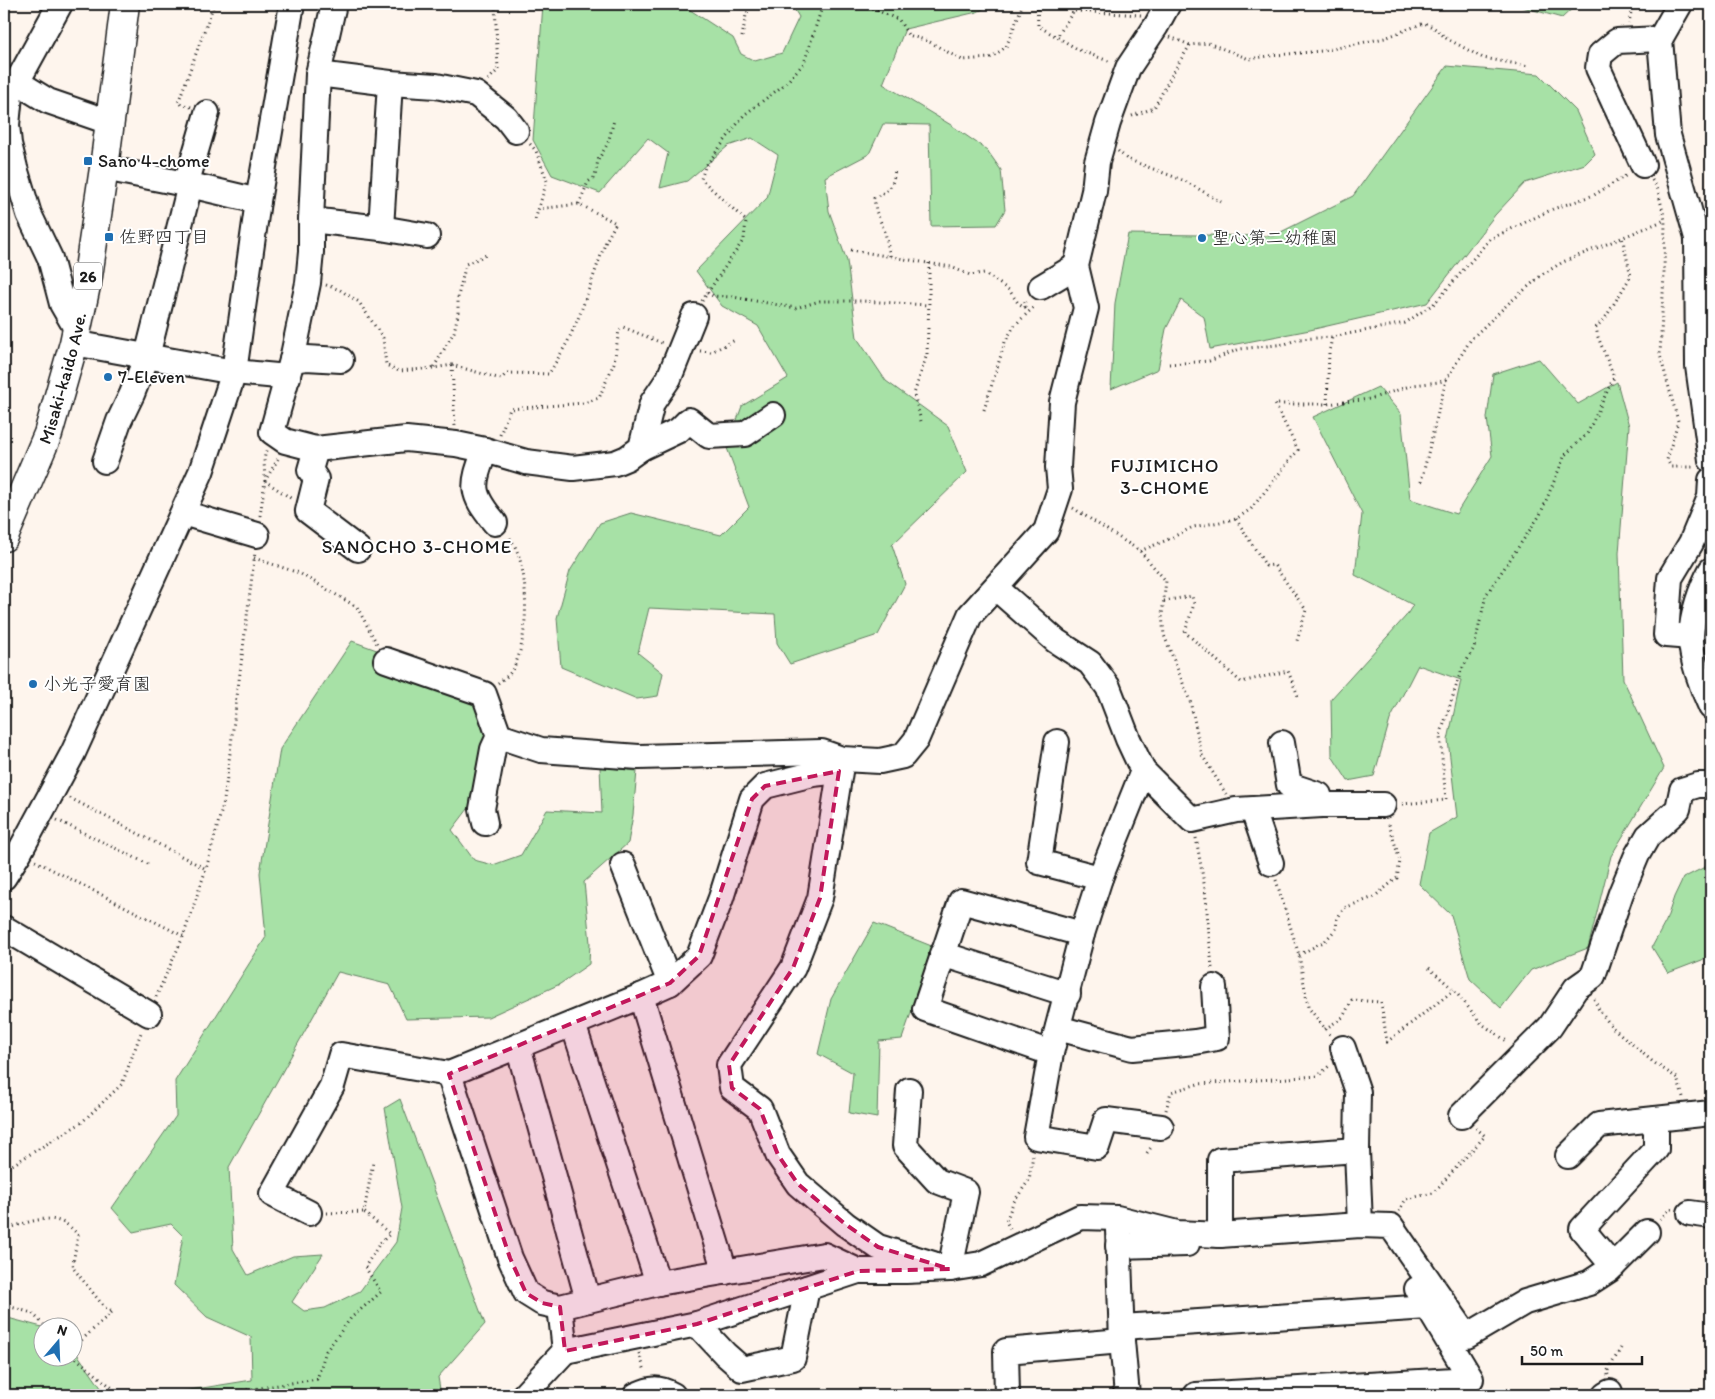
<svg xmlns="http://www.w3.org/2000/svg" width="1715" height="1399" viewBox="0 0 1715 1399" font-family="Itim,'Klee One',sans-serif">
<rect width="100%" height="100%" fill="#fef5ed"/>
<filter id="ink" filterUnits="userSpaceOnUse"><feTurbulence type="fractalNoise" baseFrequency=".02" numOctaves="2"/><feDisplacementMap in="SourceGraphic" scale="10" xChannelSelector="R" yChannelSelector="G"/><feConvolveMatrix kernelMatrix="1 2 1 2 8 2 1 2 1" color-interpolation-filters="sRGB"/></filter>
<g filter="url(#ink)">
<!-- green -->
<g fill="#a7e1a6" stroke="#627e61">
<path d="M 543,4 L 681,4 L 733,38 L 741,54 L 755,61 L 782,53 L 799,17 L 791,4 L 993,4 L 977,12 L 905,29 L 883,84 L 951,125 L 987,150 L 1001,170 L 1005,210 L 996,225 L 931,226 L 929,125 L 883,124 L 869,154 L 825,177 L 829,211 L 847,261 L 857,338 L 886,381 L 948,426 L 967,472 L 892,545 L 905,584 L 878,635 L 790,664 L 777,643 L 775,614 L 649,608 L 638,653 L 663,673 L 658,696 L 637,699 L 561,667 L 557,618 L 570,571 L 600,523 L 631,513 L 721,535 L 749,507 L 727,448 L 742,406 L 788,378 L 758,326 L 722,306 L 696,271 L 767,198 L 778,155 L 752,138 L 728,146 L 687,181 L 660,188 L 668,153 L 648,138 L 600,193 L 552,175 L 533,140 Z"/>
<path d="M 1512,4 L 1577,4 L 1562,18 Z"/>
<path d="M 1447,66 L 1539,74 L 1576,111 L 1595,154 L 1585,164 L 1525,183 L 1495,215 L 1427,303 L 1310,330 L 1210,349 L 1204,317 L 1181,300 L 1166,329 L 1158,369 L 1111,389 L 1115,303 L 1128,234 L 1273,236 L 1353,196 Z"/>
<path d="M 1539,359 L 1578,404 L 1617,382 L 1629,426 L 1619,553 L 1623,679 L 1664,768 L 1611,856 L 1588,948 L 1531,970 L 1501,1008 L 1470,979 L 1451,915 L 1419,884 L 1429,833 L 1457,817 L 1448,740 L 1461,680 L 1418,665 L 1390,720 L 1374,776 L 1348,781 L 1332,756 L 1331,699 L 1406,616 L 1413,605 L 1355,575 L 1362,514 L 1313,417 L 1378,387 L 1401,414 L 1410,499 L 1456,514 L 1492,456 L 1487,418 L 1493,374 Z"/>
<path d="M 352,641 L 481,688 L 506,729 L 474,801 L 452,830 L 474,860 L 493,865 L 521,855 L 547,810 L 602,813 L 600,767 L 637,771 L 633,815 L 628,843 L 584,882 L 590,943 L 589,964 L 560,984 L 488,1017 L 406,1019 L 390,985 L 338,972 L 229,1167 L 233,1249 L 248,1275 L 293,1256 L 323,1254 L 292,1302 L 304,1311 L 325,1308 L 360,1291 L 396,1242 L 402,1208 L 385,1108 L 400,1099 L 485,1324 L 438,1377 L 441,1395 L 4,1395 L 4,1317 L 42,1327 L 42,1356 L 72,1356 L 73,1348 L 104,1392 L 165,1394 L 252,1380 L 251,1337 L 207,1317 L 174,1285 L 183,1236 L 171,1224 L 133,1232 L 112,1208 L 176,1116 L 175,1081 L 266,937 L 260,873 L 280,749 Z"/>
<path d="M 1711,864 L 1711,954 L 1702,960 L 1668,973 L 1652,947 L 1666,921 L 1674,897 L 1683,878 Z"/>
<path d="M 874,923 L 934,947 L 902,1039 L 879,1041 L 877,1118 L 849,1113 L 853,1073 L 818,1054 L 831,999 Z"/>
</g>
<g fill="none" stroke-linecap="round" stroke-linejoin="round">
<!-- minor casing -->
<g stroke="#1c1c1c" stroke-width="28">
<g id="minor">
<path d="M 60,4 L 10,95 L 7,125 L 9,144 L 15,168 L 29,214 L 50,258 L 62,304 L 77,330"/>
<path d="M 334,4 L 318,74 L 311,220 L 311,252 L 308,283 L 292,360 L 272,432 L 285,441 L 316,449 L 406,439 L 456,444 L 485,450 L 526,462 L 573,468 L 615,463 L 627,458 L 641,448 L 652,403 L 669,378 L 694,316"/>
<path d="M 1680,4 L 1660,39 L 1668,135 L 1697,238 L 1698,366 L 1711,460"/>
<path d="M 318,74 L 390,83 L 436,86 L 476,94 L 506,118 L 516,131"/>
<path d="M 17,82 L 48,101 L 109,122"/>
<path d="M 1643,165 L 1598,68 L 1600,55 L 1617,41 L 1660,39"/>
<path d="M 104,168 L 190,185 L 258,201"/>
<path d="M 186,185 L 207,113"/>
<path d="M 311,220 L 381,228 L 427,236"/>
<path d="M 381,228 L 390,83"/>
<path d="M 1041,287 L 1076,266"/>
<path d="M 74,343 L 234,372 L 288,377"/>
<path d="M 292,360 L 306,358 L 341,360"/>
<path d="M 641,448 L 679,430 L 689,420 L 709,436 L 745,434 L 773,415"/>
<path d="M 316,449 L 310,470 L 316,479 L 308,511 L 358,549"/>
<path d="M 485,450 C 472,486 469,492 495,523"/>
<path d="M 105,461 L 119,421 L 132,394 L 147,356 L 190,185"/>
<path d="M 183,513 L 257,535"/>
<path d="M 1711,570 C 1701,588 1692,615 1691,637 C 1690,656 1703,690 1711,707"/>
<path d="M 996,588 L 1056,641 L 1090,663 L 1108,687 L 1128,739 L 1143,771 L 1100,878 L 1082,934 L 1051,1053 L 1036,1137 L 1097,1147 L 1106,1120 L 1161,1127"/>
<path d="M 1691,637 L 1666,635 L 1670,578 L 1691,543 L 1710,497 L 1711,480"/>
<path d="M 386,660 L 484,694 L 499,736 L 541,750 L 639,757 L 822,752 L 842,759 L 880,761 L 903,756 L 916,740 L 970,615 L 1046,531 L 1060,489 L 1058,467 L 1062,402 L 1086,308 L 1076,266 L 1094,191 L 1097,162 L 1108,123 L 1128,68 L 1156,26 L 1168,4"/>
<path d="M 1057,742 L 1039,862 L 1100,878"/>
<path d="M 1282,743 L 1289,785 L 1319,795 L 1322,805"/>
<path d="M 842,759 L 820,898 L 793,968 L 729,1065 L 732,1088 L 760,1109 L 778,1155 L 798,1184 L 845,1224 L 878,1247 L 933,1264"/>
<path d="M 1143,771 L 1192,820 L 1236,810 L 1322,805 L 1383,805"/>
<path d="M 1253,810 L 1271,863"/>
<path d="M 485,823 L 482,809 L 493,749 L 499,736"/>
<path d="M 623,865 L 670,983"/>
<path d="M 4,877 L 19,853 L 73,753 L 201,472 L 234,372 L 258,201 L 292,4"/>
<path d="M 4,928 L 149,1014"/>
<path d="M 942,954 L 1068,994"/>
<path d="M 641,996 L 725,1272"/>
<path d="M 573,1024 L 658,1283"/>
<path d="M 1058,1028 L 1132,1048 L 1195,1042 L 1217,1038 L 1214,987"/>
<path d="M 518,1046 L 588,1300"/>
<path d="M 1343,1048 L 1358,1092 L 1357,1150"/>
<path d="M 1051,1053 L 925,1009 L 961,901 L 1082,934"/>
<path d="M 449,1074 L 510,1258 L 526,1293 L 542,1303 L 560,1307 L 658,1283 L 824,1255 L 858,1271 L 906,1271 L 950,1269 L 981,1264 L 1080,1217 L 1117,1218 L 1177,1233 L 1220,1235 L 1360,1225 L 1391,1226 L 1467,1336 L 1525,1302 L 1589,1283 L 1609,1270 L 1647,1232"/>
<path d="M 909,1090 L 905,1146 L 937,1181 L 966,1192 L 950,1269"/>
<path d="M 1461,1116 L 1550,1027 L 1576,988 L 1593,976 L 1621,893 L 1637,855 L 1648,836 L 1678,809 L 1682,790 L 1698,785 L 1711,785"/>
<path d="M 1568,1156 L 1599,1125 L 1711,1113"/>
<path d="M 309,1213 L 272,1194 L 332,1086 L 341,1055 L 449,1074 L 641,996 L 670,983 L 699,956 L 721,898 L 752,799 L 765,786 L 813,774 L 839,771"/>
<path d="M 1690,1213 L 1711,1216"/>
<path d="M 1118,1230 L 1122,1341 L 1127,1395"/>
<path d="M 1220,1235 L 1220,1160 L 1357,1150 L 1360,1225"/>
<path d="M 1118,1246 L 1187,1244"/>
<path d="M 1613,1266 L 1582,1229 L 1656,1149 L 1656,1119"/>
<path d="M 697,1324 L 725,1354 L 742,1369 L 793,1358 L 807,1288"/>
<path d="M 1122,1327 L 1428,1307"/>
<path d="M 565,1351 L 697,1324 L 858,1271"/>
<path d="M 524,1395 L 565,1351 L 560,1307"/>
<path d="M 636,1395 C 651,1388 658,1387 673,1395"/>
<path d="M 1007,1395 L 1006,1351 L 1122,1341"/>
<path d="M 1196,1395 L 1471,1379 L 1417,1289"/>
<path d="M 1605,1395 L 1610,1392"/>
</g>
</g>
<!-- major casing -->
<g stroke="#1c1c1c" stroke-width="31">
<g id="major">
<path id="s1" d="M 4,537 L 48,434 L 74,343 L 88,276 L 104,168 L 125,4"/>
</g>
</g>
<!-- path -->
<g stroke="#1c1c1c" stroke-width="3" stroke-dasharray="1 4" stroke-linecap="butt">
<path d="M 863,4 L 899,20 L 908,35 L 928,41 L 962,60 L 990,58 L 1006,47 L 1023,4"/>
<path d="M 1037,4 L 1038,26 L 1057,37"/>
<path d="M 1078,4 L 1057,37 L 1079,50 L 1111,62"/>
<path d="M 1627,4 L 1631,12 L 1629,23"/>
<path d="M 1075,11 L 1141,15"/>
<path d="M 742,37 L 746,15 L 752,4"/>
<path d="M 1170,37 L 1190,45 L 1208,43 L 1249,59 L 1276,55 L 1322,51 L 1385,38 L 1424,23 L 1433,27 L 1446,38 L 1483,58 L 1529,66"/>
<path d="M 488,80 L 498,70 L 495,4"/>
<path d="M 191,107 L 178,103 L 214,4"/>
<path d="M 1132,116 L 1154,108 L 1175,69 L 1190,45"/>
<path d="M 530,144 L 536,151 L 547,181 L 535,220"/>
<path d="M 1118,151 L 1127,159 L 1185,181 L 1221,202"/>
<path d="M 1652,180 L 1657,187 L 1665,220 L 1664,274 L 1660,355 L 1678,421 L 1667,460 L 1671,467 L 1693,467"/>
<path d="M 579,204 L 588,182 L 595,177 L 598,160 L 608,143 L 614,120"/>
<path d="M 851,250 L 951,267 L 970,275 L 984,273 L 1009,290 L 1018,303 L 1025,307 L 1025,299"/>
<path d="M 890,256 L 885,232 L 876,211 L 874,198 C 891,189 893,187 895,168"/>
<path d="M 326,285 L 340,290 L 359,302 L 383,338 L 386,365 L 399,371 L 434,368 L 452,365 L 501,379 L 507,373 L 549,374 L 568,341 L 580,314 L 606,241 L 616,223 L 579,204 L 539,209"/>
<path d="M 707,293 L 713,296 L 733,297 L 796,308 L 820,301 L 863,301 L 928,305"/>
<path d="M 702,301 L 744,239 L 746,221 L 701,179 L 705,167 L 744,115 L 785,84 L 804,63 L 823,4"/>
<path d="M 700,351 L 711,352 L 735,340"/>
<path d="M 1169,364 L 1209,361 L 1240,349 L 1285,344 L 1299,339 L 1332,337 L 1405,323 L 1435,303 L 1490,239 L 1553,209 L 1594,195 L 1627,175"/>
<path d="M 452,365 L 455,426"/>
<path d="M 434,367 L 454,332 L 458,314 L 458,296 L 466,264 L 486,255"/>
<path d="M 1327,404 L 1329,353 L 1332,337"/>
<path d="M 984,410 L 1005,342 L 1014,326 L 1036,305"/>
<path d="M 921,421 L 914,394 L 927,354 L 929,302 L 929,263"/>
<path d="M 500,435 L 510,409 L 584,403 L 599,398 L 614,363 L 619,330 L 623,327 L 662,343"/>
<path d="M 278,459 L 265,481 L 292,499"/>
<path d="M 1421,482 L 1446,380 L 1471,339 L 1509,303 L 1543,274 L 1563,262 L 1665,220"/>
<path d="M 1073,508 L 1140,551 L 1166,581 L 1162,615 L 1164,635 L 1190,701 L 1202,755 L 1226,794"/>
<path d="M 260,516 L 265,481 L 264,460 L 266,450"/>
<path d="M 1236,519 L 1266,566 L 1274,565 L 1306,610 L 1297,641"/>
<path d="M 1140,551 L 1167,540 L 1193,527 L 1236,519 L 1251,509 L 1298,450 L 1275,404 L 1327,404 L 1370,399 L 1413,385 L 1439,382 L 1446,380"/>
<path d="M 254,558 L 299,573 L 357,607 L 377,644"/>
<path d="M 1164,601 L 1192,596 L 1194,604 L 1185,632 L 1241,682 L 1288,671 L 1298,696"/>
<path d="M 498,683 C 502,680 507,677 510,673 C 531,646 531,560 508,536"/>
<path d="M 70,798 L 206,869"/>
<path d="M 1402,804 L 1446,800 L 1440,736 L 1461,671 L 1474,648 L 1486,595 L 1540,515 L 1565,455 L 1587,434 L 1614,377 L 1598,337 L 1596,327 L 1604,320 L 1631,276 L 1622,237"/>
<path d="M 57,820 L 150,865"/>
<path d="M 1196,838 L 1205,889 L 1212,968"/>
<path d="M 35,861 L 183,936"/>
<path d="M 1276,880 L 1299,955 L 1308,1007 L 1330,1035"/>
<path d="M 1299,955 L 1325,941 L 1336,929 L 1337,919 L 1344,908 L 1374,897 L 1397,878 L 1400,861 L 1388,821"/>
<path d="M 1429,968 L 1454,990 L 1482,1024 L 1508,1042"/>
<path d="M 156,997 L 183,937 L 206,869 L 224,801 L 255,552"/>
<path d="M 1594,999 L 1599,1010 L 1612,1027 L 1653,1062 L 1677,1078 L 1683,1097"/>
<path d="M 1325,1029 L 1343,1017 L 1352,1000 L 1381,1002 L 1387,1042 L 1454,990"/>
<path d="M 1166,1110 L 1171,1092 L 1198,1084 L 1318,1076 L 1329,1066"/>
<path d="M 1147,1153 L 1152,1146"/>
<path d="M 4,1170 L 81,1123 L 122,1084 L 142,1030"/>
<path d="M 1399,1211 L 1406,1199 L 1433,1193 L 1485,1136 L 1475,1127"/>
<path d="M 327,1213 L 364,1212"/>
<path d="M 1660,1219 L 1670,1209 L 1672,1209"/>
<path d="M 4,1227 L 9,1228 C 35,1220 58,1210 78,1235 L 73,1263 L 74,1269 L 105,1308 L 113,1311 L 72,1349"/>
<path d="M 1010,1229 L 1006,1221 L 1013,1203 L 1029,1180 L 1033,1155"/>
<path d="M 4,1305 L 32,1313 L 45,1326"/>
<path d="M 639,1353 L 645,1371"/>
<path d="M 72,1355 L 121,1395"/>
<path d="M 1608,1375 L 1607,1372 L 1621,1348"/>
<path d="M 233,1395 L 240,1391 L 317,1379 L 326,1351 L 351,1318 L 381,1292 L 365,1267 L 380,1243 L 390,1234 L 364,1212 L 373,1162"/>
</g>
<!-- minor -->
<use href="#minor" stroke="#fff" stroke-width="24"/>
<!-- major -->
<use href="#major" stroke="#fff" stroke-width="28"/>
</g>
</g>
<!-- marked area -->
<path fill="#c2185b" fill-opacity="0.2" stroke="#c2185b" stroke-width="4" stroke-dasharray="10 6" stroke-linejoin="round" d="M 839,771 L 820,898 L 793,968 L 729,1065 L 732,1088 L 760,1109 L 778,1155 L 798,1184 L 845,1224 L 878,1247 L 950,1269 L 858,1271 L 697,1324 L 565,1351 L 560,1307 L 542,1303 L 526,1293 L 510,1258 L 449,1074 L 670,983 L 699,956 L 752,799 L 765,786 Z"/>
<!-- markers -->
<g fill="#1f6fb2" stroke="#fff" stroke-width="2">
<rect x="83" y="156" width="10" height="10" rx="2.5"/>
<rect x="104" y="232" width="10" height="10" rx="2.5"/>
<circle cx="1202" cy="238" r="5"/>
<circle cx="108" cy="377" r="5"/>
<circle cx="33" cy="684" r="5"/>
</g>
<g text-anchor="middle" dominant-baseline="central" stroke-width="4" stroke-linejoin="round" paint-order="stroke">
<!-- shield labels -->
<rect fill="#fff" stroke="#606060" stroke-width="1" x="74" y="262.5" width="28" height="27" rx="4"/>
<g font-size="16" font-weight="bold" fill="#1c1c1c">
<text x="88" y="276">26</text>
</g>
<!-- poi labels -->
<g font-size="18" fill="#1c1c1c" stroke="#fff" text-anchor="start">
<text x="98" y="161">Sano 4-chome</text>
<text x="119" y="237">佐野四丁目</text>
<text x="1212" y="238">聖心第二幼稚園</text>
<text x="118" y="377">7-Eleven</text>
<text x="43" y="684">小光子愛育園</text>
</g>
<!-- street labels -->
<g font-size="18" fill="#1c1c1c" stroke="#fff">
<text stroke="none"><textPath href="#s1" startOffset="170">Misaki-kaido Ave.</textPath></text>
</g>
<!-- neighbourhood labels -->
<g font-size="19" letter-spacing="1" fill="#1c1c1c" stroke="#fff">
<text x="1165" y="465">FUJIMICHO<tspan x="1165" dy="22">3-CHOME</tspan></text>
<text x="417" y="546">SANOCHO 3-CHOME</text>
</g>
</g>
<!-- margin -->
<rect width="1715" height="1399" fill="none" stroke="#fff" stroke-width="20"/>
<rect x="10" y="10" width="1695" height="1379" fill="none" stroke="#1c1c1c" stroke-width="2" filter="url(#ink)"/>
<!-- north arrow -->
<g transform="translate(58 1342) rotate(19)"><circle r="24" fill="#ffffff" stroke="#a4a4a4"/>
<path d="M0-4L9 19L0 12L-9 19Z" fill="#1f6fb2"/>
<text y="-8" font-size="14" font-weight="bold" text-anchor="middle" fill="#1c1c1c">N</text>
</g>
<!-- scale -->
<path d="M1522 1356v8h120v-8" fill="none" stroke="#1c1c1c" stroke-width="2.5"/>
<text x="1530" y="1356" font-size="15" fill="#1c1c1c" stroke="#ffffff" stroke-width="4" paint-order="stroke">50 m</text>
</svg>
